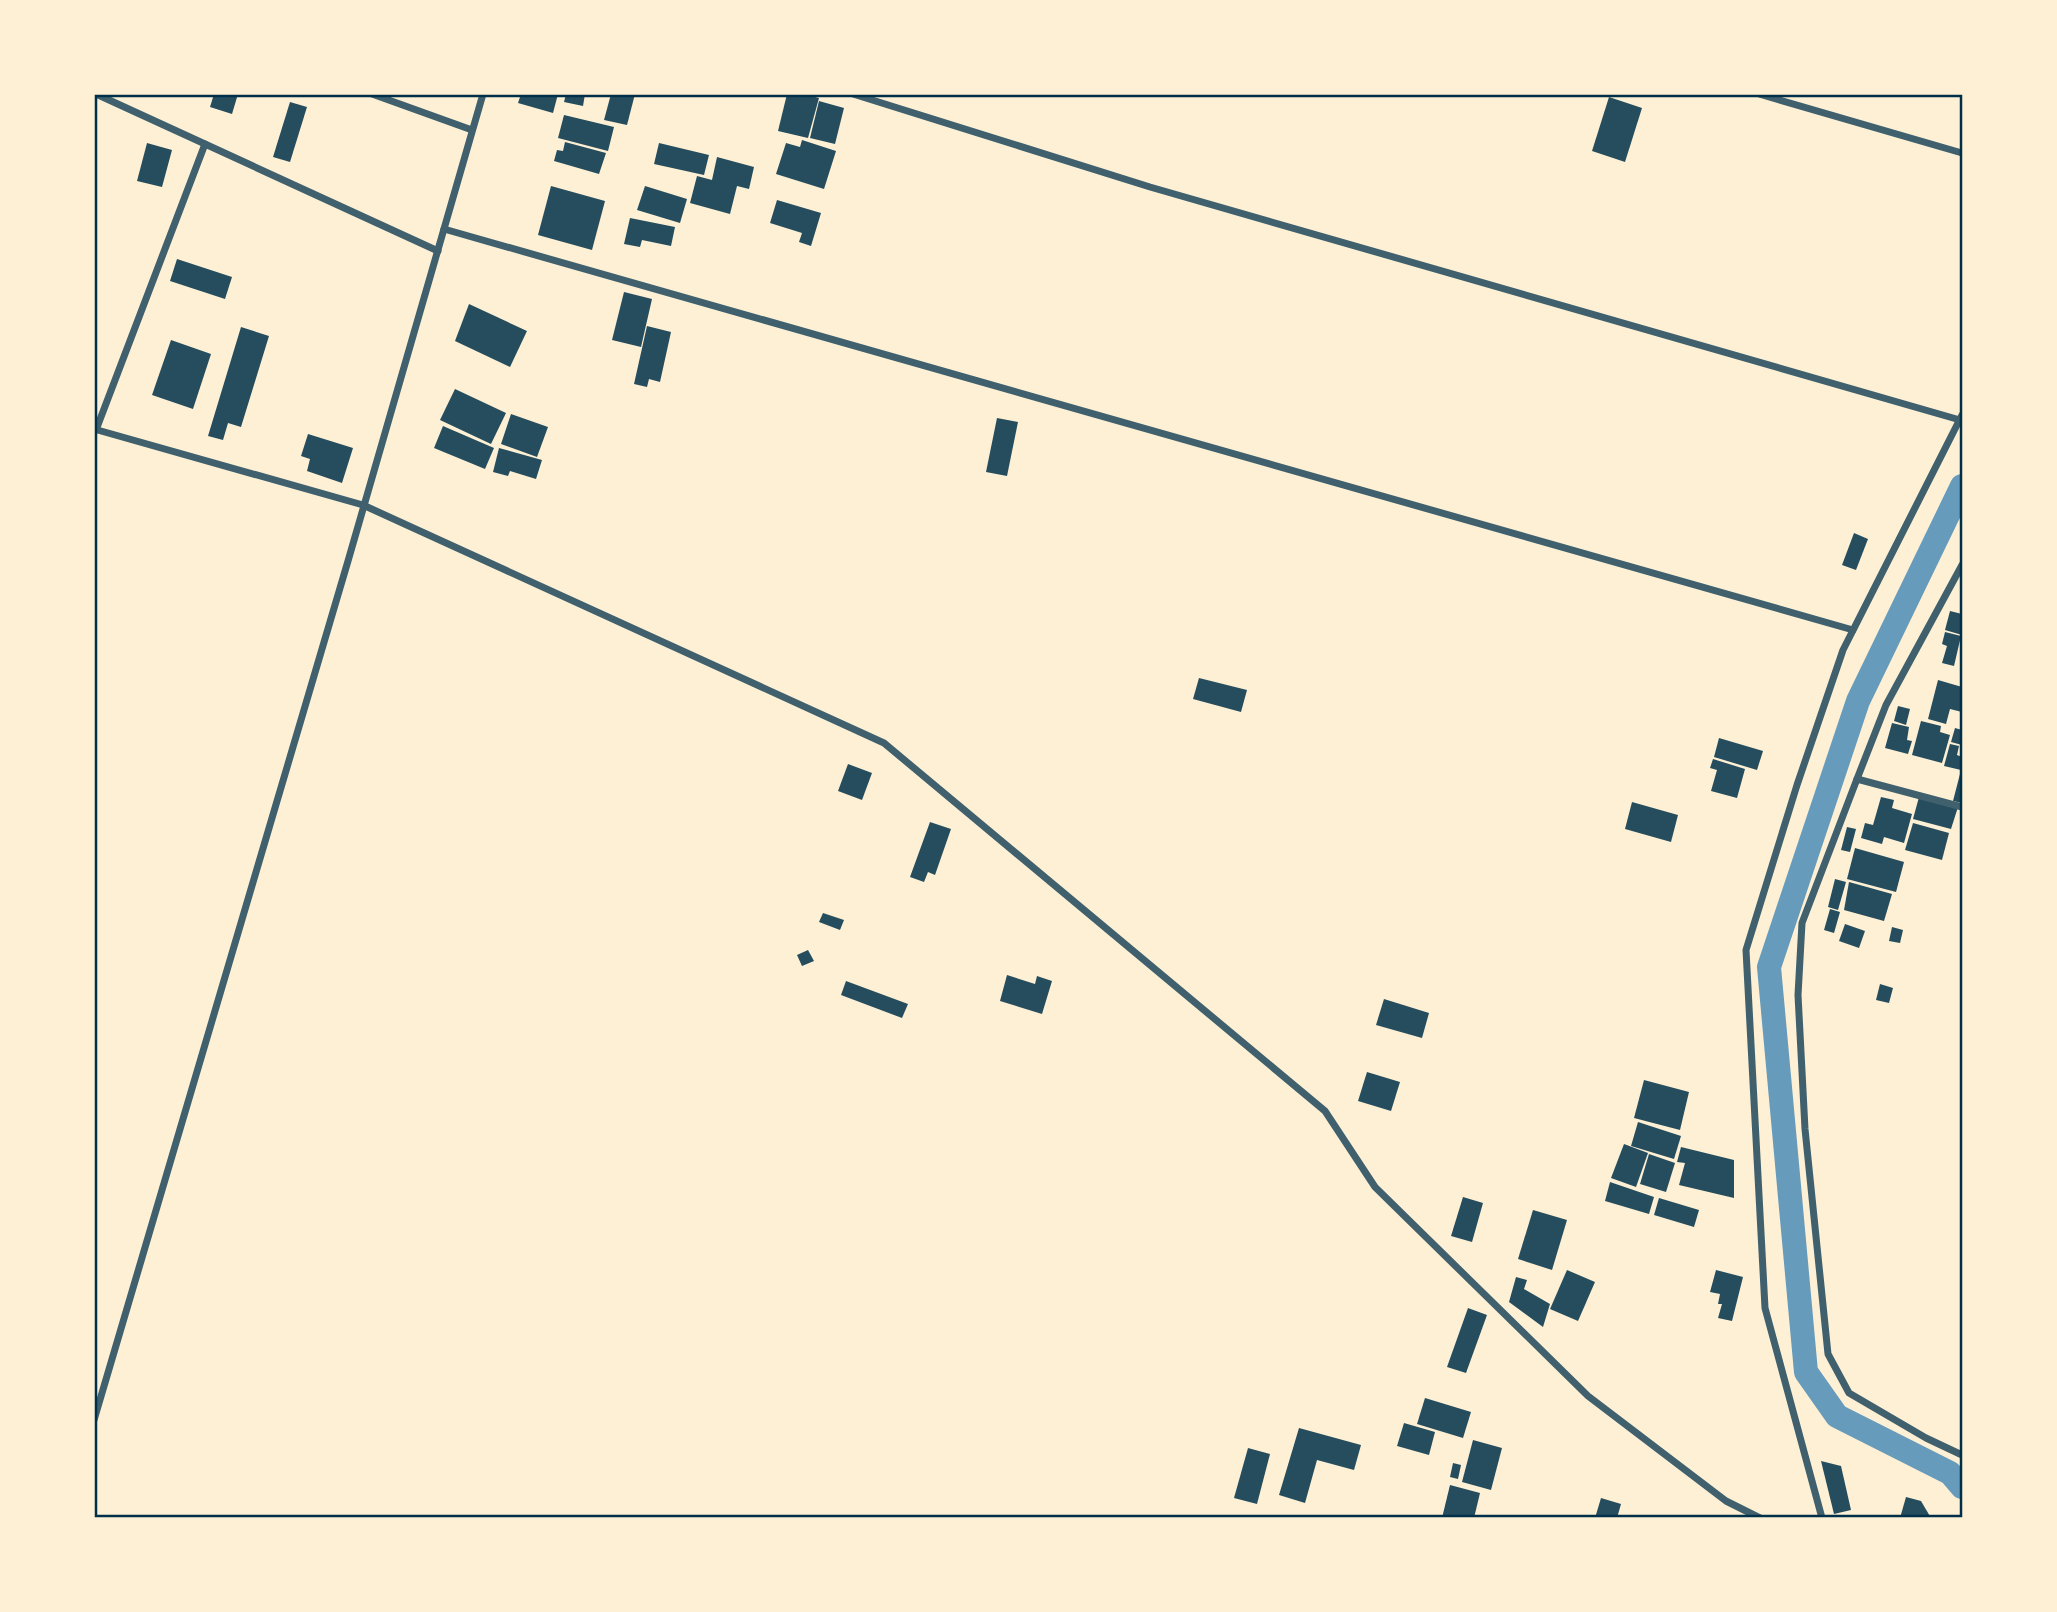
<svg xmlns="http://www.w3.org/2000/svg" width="2057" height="1612" viewBox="0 0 2057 1612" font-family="Helvetica,sans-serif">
<rect width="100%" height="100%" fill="#fdf0d5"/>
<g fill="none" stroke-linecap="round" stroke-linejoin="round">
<!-- canal -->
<path stroke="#669bbc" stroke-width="24" d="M 1962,486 L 1858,701 L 1769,967 L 1806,1372 L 1837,1416 L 1950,1473 L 1962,1487"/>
</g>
<!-- building -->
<g fill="#264d5e">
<path d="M 214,94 L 238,94 L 232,114 L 210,107 Z"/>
<path d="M 521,94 L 558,94 L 553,113 L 518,103 Z"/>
<path d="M 566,94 L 585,94 L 583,106 L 564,102 Z"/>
<path d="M 611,94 L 635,94 L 627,125 L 604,120 Z"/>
<path d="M 787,94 L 804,94 L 819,98 L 808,138 L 778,131 Z"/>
<path d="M 1609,97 L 1642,108 L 1625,162 L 1592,151 Z"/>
<path d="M 819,101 L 844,108 L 835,144 L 810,138 Z"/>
<path d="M 290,102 L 307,107 L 290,162 L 273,157 Z"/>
<path d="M 564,115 L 614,127 L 608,151 L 558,138 Z"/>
<path d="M 802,140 L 836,151 L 824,189 L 776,174 L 786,143 L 800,147 Z"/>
<path d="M 565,142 L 606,153 L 599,174 L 554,161 L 557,150 L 563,151 Z"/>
<path d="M 147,143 L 172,150 L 162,187 L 137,181 Z"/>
<path d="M 659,143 L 709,155 L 704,175 L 654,164 Z"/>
<path d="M 717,157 L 754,167 L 749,189 L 737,186 L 730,214 L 690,203 L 697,176 L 712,180 Z"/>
<path d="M 551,186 L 605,201 L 592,250 L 538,235 Z"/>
<path d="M 645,186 L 687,199 L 680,223 L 637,210 Z"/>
<path d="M 777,200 L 821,213 L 811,246 L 799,242 L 802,233 L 770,223 Z"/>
<path d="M 630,218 L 675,227 L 671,246 L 642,240 L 640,247 L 624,244 Z"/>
<path d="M 177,259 L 232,277 L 225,299 L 170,281 Z"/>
<path d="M 624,292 L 652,299 L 641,347 L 612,340 Z"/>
<path d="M 469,304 L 527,331 L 510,367 L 455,341 Z"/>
<path d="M 647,326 L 671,332 L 660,382 L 649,379 L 647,387 L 634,384 Z"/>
<path d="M 241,327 L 269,336 L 241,427 L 228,423 L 223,440 L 208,436 Z"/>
<path d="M 171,340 L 211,354 L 193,409 L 152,395 Z"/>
<path d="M 455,389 L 506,413 L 491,444 L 440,420 Z"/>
<path d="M 511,414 L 548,427 L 537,457 L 501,444 Z"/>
<path d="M 997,418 L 1018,422 L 1007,476 L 986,472 Z"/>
<path d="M 443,426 L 494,448 L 485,469 L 434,448 Z"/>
<path d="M 308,434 L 353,448 L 342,483 L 307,471 L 310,459 L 301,456 Z"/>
<path d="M 499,448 L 542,460 L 536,479 L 510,471 L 508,476 L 493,472 Z"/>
<path d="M 1854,533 L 1868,539 L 1856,570 L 1842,565 Z"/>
<path d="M 1950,611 L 1962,614 L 1962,635 L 1945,630 Z"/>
<path d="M 1945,632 L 1961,636 L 1954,666 L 1942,663 L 1947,646 L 1942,644 Z"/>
<path d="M 1199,678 L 1247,690 L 1241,712 L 1193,699 Z"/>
<path d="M 1938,680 L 1962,687 L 1962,712 L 1950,709 L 1946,724 L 1928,719 Z"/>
<path d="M 1898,706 L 1910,709 L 1906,725 L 1894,721 Z"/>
<path d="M 1921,721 L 1941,726 L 1940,732 L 1950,735 L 1942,763 L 1912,755 Z"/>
<path d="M 1892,723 L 1909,727 L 1907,740 L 1912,741 L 1908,754 L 1885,748 Z"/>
<path d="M 1955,728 L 1962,730 L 1962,745 L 1951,742 Z"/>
<path d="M 1719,738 L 1763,751 L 1757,770 L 1714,757 Z"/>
<path d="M 1950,744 L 1959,746 L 1957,755 L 1962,757 L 1962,803 L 1953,801 L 1961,770 L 1944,766 Z"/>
<path d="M 1713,759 L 1745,769 L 1737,798 L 1711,791 L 1717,770 L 1710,768 Z"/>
<path d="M 848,764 L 872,773 L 862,800 L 838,791 Z"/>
<path d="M 1881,797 L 1894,800 L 1892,808 L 1912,814 L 1904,843 L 1884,837 L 1882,844 L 1861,838 L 1865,823 L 1873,825 Z"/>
<path d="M 1919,797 L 1958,807 L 1951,829 L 1913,819 Z"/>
<path d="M 1632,802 L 1678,815 L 1671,842 L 1625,829 Z"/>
<path d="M 930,822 L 951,829 L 935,875 L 928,872 L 924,882 L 910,877 Z"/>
<path d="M 1913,823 L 1949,833 L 1942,860 L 1905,850 Z"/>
<path d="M 1847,827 L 1856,829 L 1850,852 L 1841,850 Z"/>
<path d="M 1855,848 L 1904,862 L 1896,892 L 1847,879 Z"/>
<path d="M 1835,879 L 1846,882 L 1838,910 L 1828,907 Z"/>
<path d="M 1849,882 L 1892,894 L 1884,921 L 1844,910 Z"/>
<path d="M 1830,909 L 1840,912 L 1834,933 L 1824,930 Z"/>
<path d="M 823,913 L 844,920 L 840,930 L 819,922 Z"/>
<path d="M 1845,924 L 1865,931 L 1859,948 L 1839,941 Z"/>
<path d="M 1892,927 L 1903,930 L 1900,943 L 1889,941 Z"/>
<path d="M 808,950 L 814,961 L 802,966 L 797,955 Z"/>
<path d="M 1007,975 L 1035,984 L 1037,976 L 1052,981 L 1042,1014 L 1000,1001 Z"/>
<path d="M 846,981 L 908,1004 L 902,1018 L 841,995 Z"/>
<path d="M 1880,984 L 1893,988 L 1889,1003 L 1876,1000 Z"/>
<path d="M 1384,999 L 1429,1013 L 1422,1038 L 1376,1025 Z"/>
<path d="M 1367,1072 L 1400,1082 L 1391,1111 L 1358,1101 Z"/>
<path d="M 1644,1080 L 1689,1092 L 1680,1130 L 1634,1118 Z"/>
<path d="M 1638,1122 L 1681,1136 L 1674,1159 L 1631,1146 Z"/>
<path d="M 1624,1144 L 1648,1153 L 1636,1187 L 1611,1178 Z"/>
<path d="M 1681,1147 L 1734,1160 L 1734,1198 L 1679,1185 L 1685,1163 L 1677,1162 Z"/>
<path d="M 1649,1154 L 1675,1163 L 1666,1192 L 1640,1184 Z"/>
<path d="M 1610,1182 L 1654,1197 L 1649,1214 L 1605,1201 Z"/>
<path d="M 1463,1197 L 1483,1203 L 1472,1242 L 1451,1236 Z"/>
<path d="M 1659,1198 L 1699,1210 L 1694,1227 L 1654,1215 Z"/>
<path d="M 1533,1210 L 1567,1220 L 1552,1270 L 1518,1259 Z"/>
<path d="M 1567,1270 L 1595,1282 L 1578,1321 L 1550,1309 Z"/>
<path d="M 1716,1270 L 1743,1277 L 1732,1321 L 1718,1318 L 1722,1304 L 1718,1304 L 1720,1294 L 1710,1292 Z"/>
<path d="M 1516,1277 L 1527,1280 L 1524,1289 L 1550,1304 L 1543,1327 L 1509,1302 Z"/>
<path d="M 1468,1308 L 1487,1315 L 1466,1373 L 1447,1367 Z"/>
<path d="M 1425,1398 L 1471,1412 L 1463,1438 L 1417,1424 Z"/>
<path d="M 1404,1423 L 1435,1432 L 1429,1455 L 1397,1446 Z"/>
<path d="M 1299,1428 L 1361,1445 L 1354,1470 L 1317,1460 L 1305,1503 L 1279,1495 Z"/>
<path d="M 1473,1440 L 1502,1448 L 1491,1490 L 1462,1482 Z"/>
<path d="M 1248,1448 L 1270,1454 L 1257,1504 L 1234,1498 Z"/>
<path d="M 1821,1461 L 1841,1466 L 1851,1510 L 1834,1514 Z"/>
<path d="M 1453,1463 L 1461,1465 L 1458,1479 L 1450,1477 Z"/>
<path d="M 1450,1485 L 1480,1493 L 1474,1518 L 1442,1518 Z"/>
<path d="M 1906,1497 L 1921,1501 L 1931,1518 L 1900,1518 Z"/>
<path d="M 1601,1498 L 1621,1504 L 1617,1518 L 1595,1518 Z"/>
</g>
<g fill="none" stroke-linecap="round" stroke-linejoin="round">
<!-- minor -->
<g stroke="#3f606c" stroke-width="7">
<path d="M 96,94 L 438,251"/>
<path d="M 372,94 L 472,130"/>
<path d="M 853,94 L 1150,187 L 1960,420"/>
<path d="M 1759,94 L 1962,153"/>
<path d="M 444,229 L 1853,630"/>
<path d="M 94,429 L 363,505 L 884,743 L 1325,1111 L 1375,1187 L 1588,1396 L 1726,1501 L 1760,1518"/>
<path d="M 96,430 L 205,144"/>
<path d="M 1962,565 L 1886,705 L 1857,779 L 1802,923 L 1798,995 L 1805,1129 L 1828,1354 L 1849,1393 L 1926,1438 L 1962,1455"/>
<path d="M 1857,779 L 1962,807"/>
<path d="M 94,1420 L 348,561 L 483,94"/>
<path d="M 1822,1518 L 1765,1308 L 1746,950 L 1797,785 L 1843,650 L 1962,415"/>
</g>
</g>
<!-- border -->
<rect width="2057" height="1612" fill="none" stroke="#fdf0d5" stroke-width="192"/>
<rect x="96" y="96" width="1865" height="1420" fill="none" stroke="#003049" stroke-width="2.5"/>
</svg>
